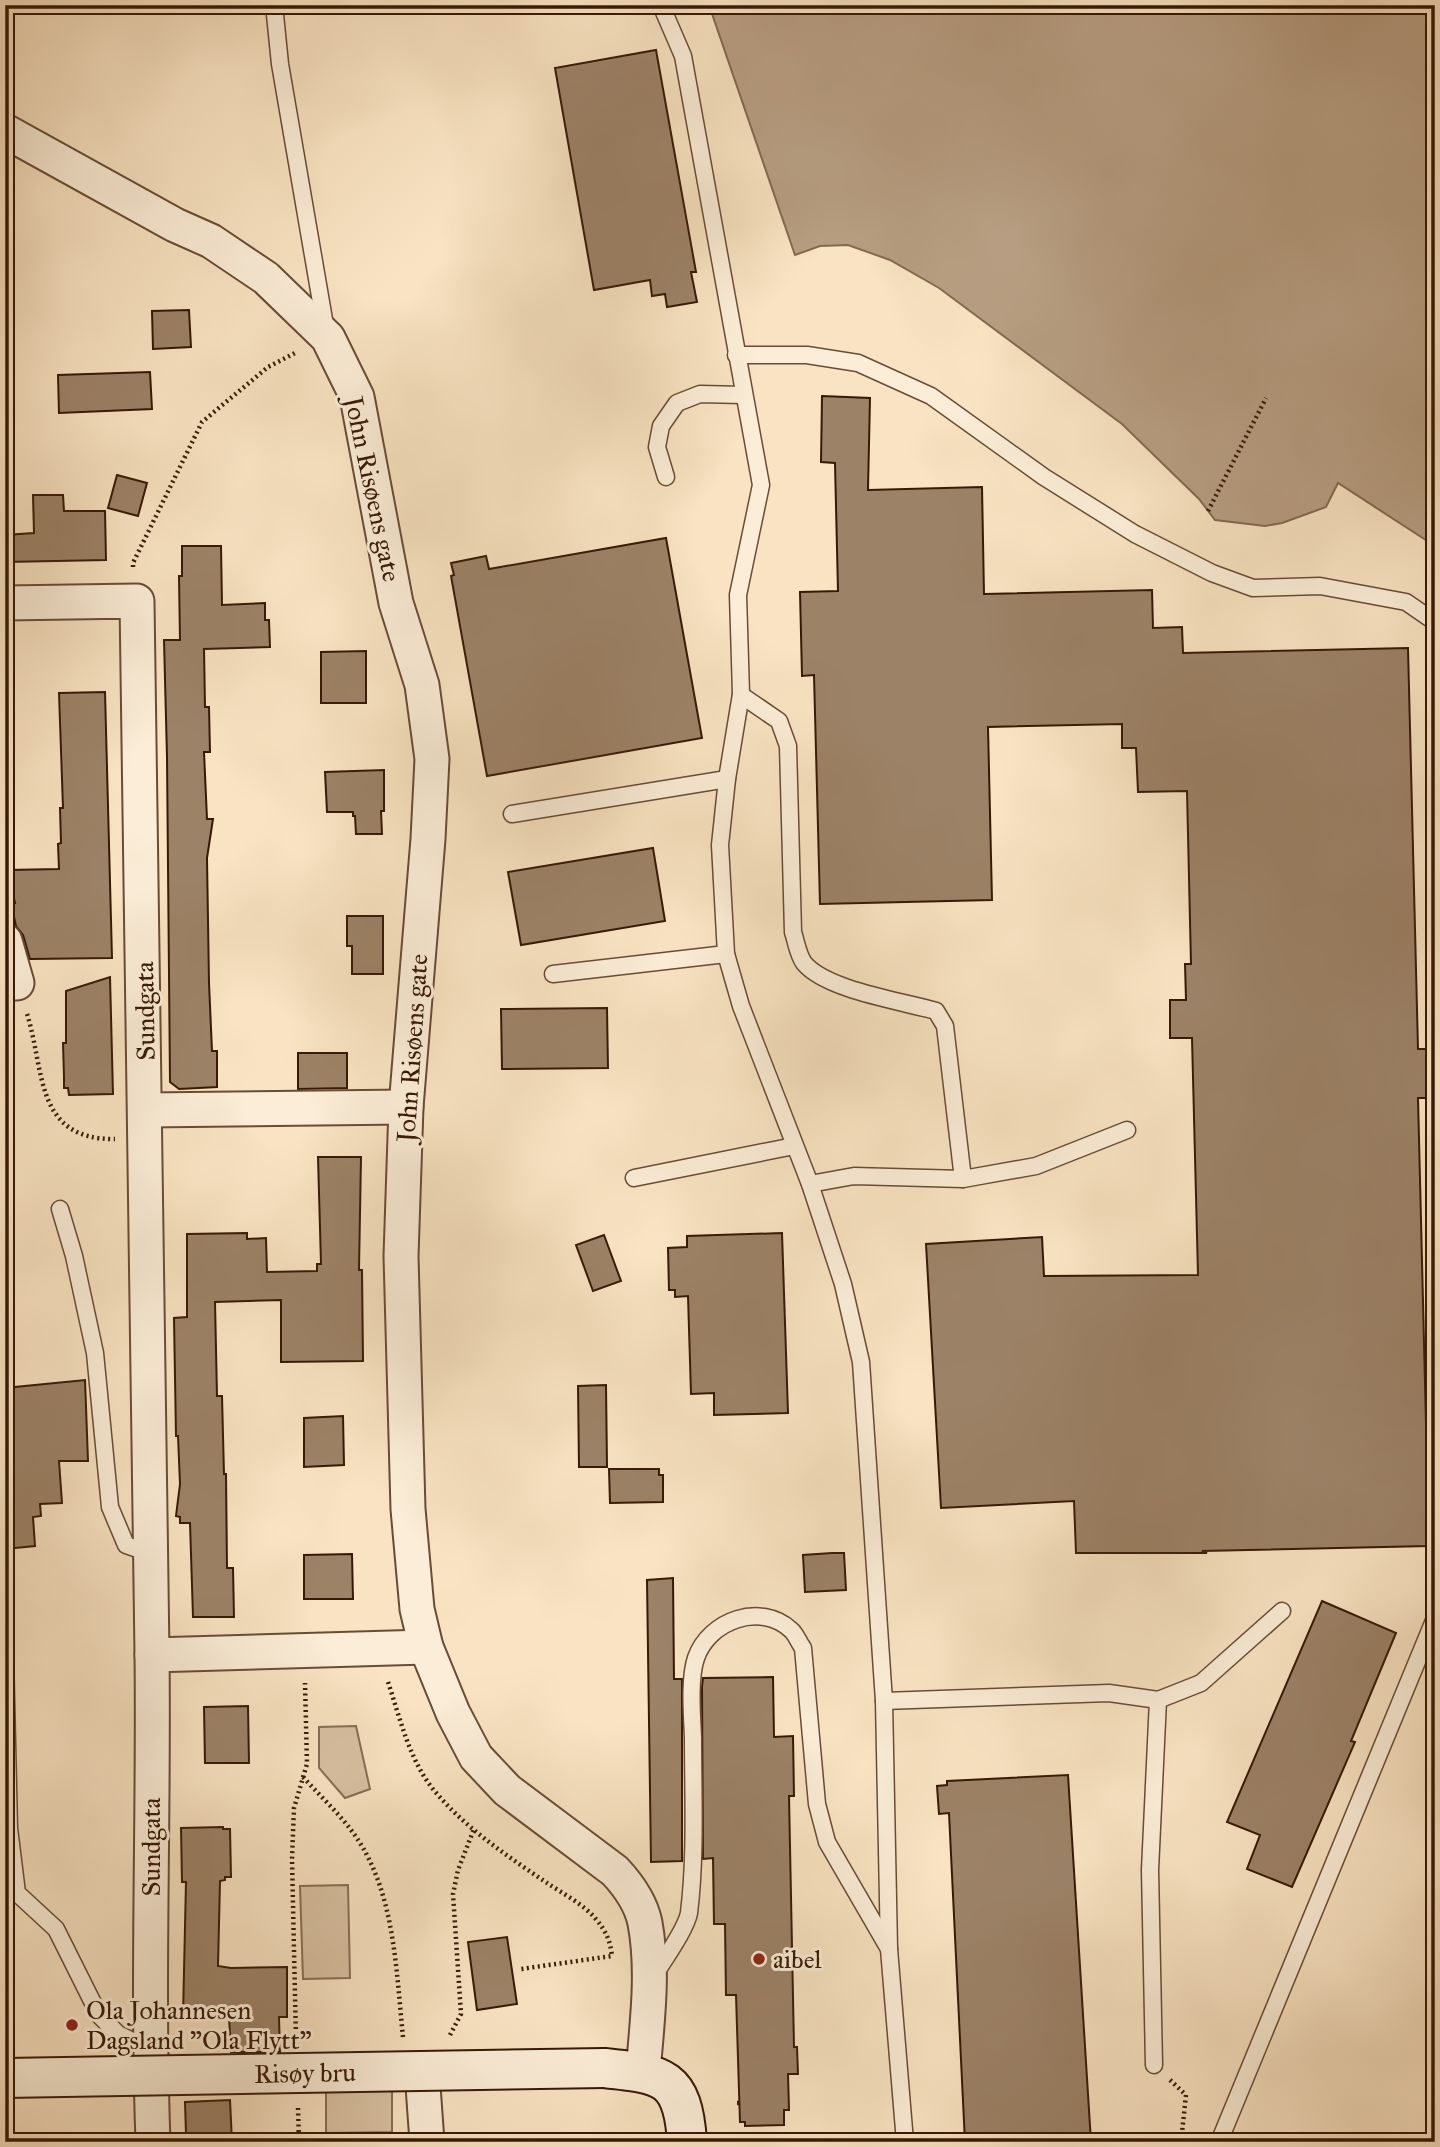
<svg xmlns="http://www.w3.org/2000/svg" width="1440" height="2147" viewBox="0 0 1440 2147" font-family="'IM FELL Great Primer',serif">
<rect width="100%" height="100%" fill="#f9e3c2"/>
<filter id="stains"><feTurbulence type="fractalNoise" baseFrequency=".00286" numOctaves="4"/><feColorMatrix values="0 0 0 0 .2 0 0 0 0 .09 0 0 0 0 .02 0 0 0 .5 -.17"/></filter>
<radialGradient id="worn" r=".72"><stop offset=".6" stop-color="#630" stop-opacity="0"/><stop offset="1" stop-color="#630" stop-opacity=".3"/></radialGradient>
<!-- green -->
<g fill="#d8c1a2" stroke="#886d54" stroke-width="2">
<path d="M 356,1726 L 370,1789 L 345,1798 L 319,1768 L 319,1727 Z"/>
<path d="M 348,1885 L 350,1978 L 303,1979 L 300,1886 Z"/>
<path d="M 326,2077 L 392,2077 L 392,2132 L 326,2133 Z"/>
</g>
<!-- water -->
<path fill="#b79e82" stroke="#846950" stroke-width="2" d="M 709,5 L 1435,5 L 1435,546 L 1338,483 L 1326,507 L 1282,523 L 1265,526 L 1215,520 L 1199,499 L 1122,424 L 939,288 L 890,260 L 848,245 L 820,246 L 795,255 Z"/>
<!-- building -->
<g fill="#9c8267" stroke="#371905" stroke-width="2">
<path d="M 656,50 L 696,272 L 691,272 L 697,302 L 667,307 L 665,294 L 652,296 L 650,280 L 594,290 L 555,68 Z"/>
<path d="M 189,310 L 191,347 L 153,349 L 152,311 Z"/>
<path d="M 150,372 L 152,409 L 59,413 L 58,375 Z"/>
<path d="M 822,396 L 870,398 L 868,490 L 982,487 L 984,594 L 1152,590 L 1153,628 L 1182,627 L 1183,653 L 1408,648 L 1418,1049 L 1435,1049 L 1435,1098 L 1418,1098 L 1429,1546 L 1202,1551 L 1207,1553 L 1076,1553 L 1074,1501 L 941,1508 L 926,1244 L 1042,1237 L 1044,1276 L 1198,1275 L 1192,1038 L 1170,1038 L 1170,1000 L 1186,1000 L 1185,964 L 1191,964 L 1187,791 L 1138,792 L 1136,748 L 1122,748 L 1122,724 L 988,727 L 992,900 L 820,904 L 814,675 L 802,676 L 800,592 L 838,591 L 835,463 L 821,462 Z"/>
<path d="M 117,475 L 147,483 L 138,516 L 108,508 Z"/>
<path d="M 33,495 L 63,495 L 64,511 L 105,511 L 106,560 L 5,562 L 5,535 L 34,533 Z"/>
<path d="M 666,538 L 702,738 L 487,776 L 451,576 L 454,575 L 451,563 L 486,556 L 489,569 Z"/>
<path d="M 182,546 L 221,546 L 222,605 L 265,603 L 265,620 L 269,620 L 270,647 L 204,649 L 205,707 L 209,707 L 210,752 L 204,752 L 207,819 L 213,819 L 207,858 L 209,983 L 212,1051 L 217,1051 L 217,1087 L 179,1089 L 170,1082 L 167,757 L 164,640 L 180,640 L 179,576 L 182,576 Z"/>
<path d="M 366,651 L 366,703 L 321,703 L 321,652 Z"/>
<path d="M 105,692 L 112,958 L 30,959 L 23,935 L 16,926 L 11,903 L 15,903 L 8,870 L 59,869 L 58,844 L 61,843 L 60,808 L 63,808 L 59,693 Z"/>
<path d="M 384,770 L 384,811 L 381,811 L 382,834 L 356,834 L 355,816 L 353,816 L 353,812 L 327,812 L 325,772 Z"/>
<path d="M 653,848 L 665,921 L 521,945 L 508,872 Z"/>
<path d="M 347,916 L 383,916 L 383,974 L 352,974 L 352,946 L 347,946 Z"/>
<path d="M 110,977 L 113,1094 L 69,1095 L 68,1088 L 64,1088 L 64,1077 L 63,1043 L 66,1043 L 66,991 Z"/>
<path d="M 607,1008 L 608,1068 L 502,1069 L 501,1009 Z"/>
<path d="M 298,1053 L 347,1053 L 347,1088 L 298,1089 Z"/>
<path d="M 318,1157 L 361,1157 L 359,1270 L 362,1270 L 363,1361 L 281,1362 L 281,1300 L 215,1302 L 217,1396 L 222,1396 L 224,1474 L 226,1474 L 227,1568 L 233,1568 L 234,1617 L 193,1617 L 190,1523 L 180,1523 L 180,1517 L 176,1516 L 180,1484 L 178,1436 L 176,1436 L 174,1318 L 187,1317 L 187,1234 L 247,1233 L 247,1239 L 266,1238 L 267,1272 L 317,1271 L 317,1264 L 321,1264 Z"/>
<path d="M 782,1233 L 788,1413 L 714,1415 L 714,1393 L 691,1394 L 688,1296 L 675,1297 L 675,1290 L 669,1290 L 668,1248 L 687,1247 L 687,1236 Z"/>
<path d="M 604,1235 L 621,1281 L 593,1291 L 576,1245 Z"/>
<path d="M 85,1380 L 88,1461 L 59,1461 L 62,1503 L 40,1504 L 41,1516 L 33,1517 L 35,1546 L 5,1549 L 5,1388 Z"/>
<path d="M 606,1385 L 607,1467 L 579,1467 L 578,1386 Z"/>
<path d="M 343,1416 L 344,1465 L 304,1467 L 304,1418 Z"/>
<path d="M 609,1469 L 659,1469 L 659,1475 L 663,1475 L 663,1502 L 610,1503 Z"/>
<path d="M 832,1553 L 844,1553 L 846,1590 L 805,1592 L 803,1555 Z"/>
<path d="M 352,1554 L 353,1599 L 304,1599 L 304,1555 Z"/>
<path d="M 673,1578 L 674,1679 L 682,1679 L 682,1861 L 651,1862 L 647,1580 Z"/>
<path d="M 1322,1601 L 1396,1633 L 1351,1741 L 1355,1742 L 1292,1887 L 1247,1869 L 1260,1835 L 1227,1822 Z"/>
<path d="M 773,1677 L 774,1737 L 793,1736 L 794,1796 L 789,1796 L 794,2047 L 797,2047 L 798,2074 L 788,2074 L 789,2110 L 784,2110 L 784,2125 L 745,2126 L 745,2122 L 740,2122 L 736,1995 L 726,1995 L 725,1924 L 714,1924 L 713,1858 L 703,1859 L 702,1687 L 703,1678 Z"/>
<path d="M 248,1706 L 249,1763 L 205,1763 L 204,1707 Z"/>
<path d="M 1068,1775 L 1091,2142 L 965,2142 L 949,1813 L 939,1814 L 937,1786 L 947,1785 L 947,1781 Z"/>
<path d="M 223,1827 L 223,1829 L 230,1829 L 231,1877 L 225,1877 L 225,1880 L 220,1881 L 218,1966 L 231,1968 L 287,1967 L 287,2017 L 279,2017 L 280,2052 L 231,2052 L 229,2017 L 183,2016 L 186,1882 L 182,1882 L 181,1828 Z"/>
<path d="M 507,1937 L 517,2004 L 477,2010 L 468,1942 Z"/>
<path d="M 230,2100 L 232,2142 L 197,2142 L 196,2133 L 186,2134 L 185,2102 Z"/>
</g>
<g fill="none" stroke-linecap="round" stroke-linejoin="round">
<!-- service casing -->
<g stroke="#684c34" stroke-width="19">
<g id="service">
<path d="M 274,5 L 280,64 L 326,331"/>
<path d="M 661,5 L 683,56 L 761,485 L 738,595 L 741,694 L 727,779 L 720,845 L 726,954 L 741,1006 L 810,1184 L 843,1284 L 861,1362 L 884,1701 L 889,1949"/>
<path d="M 736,355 L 807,355 L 858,363 L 931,396 L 1044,477 L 1135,534 L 1212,573 L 1253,588 L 1320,586 L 1406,602 L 1435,622"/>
<path d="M 666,477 L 657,447 L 661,426 L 677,403 L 700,394 L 743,395"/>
<path d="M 741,695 L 779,721 L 788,746 L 793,932 C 796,941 798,955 804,963 C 826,990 901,1001 936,1011 L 945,1026 L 963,1179"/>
<path d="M 512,814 L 727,779"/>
<path d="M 553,974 L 726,954"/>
<path d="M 634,1178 L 794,1146"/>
<path d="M 810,1184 L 854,1176 L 963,1179 L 1036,1166 L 1127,1130"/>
<path d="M 60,1209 L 74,1256 L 95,1353 L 110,1507 L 126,1545 L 149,1553"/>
<path d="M 5,1656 L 9,1828 L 17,1893 L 56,1929 L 99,2015 L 118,2034 L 149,2049"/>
<path d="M 1158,1700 L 1201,1683 L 1282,1611"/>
<path d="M 884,1701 L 1109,1693 L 1158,1700 L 1150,1870 L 1154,2065"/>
<path d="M 656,1973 C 665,1958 686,1929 689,1913 C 696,1855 693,1796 693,1737 C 692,1716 689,1678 696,1658 C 709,1620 761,1602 791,1630 C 796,1634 799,1643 803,1648 L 817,1804 L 827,1842 L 889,1949 L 905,2142"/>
<path d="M 1219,2142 L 1435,1618"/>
</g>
</g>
<!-- minor casing -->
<g stroke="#684c34" stroke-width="37">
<g id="minor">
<path d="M 5,131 L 175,225 L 211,241 L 266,278 L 328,338 L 357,397 L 396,603 L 422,685 L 432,759 L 428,839 L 406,1107 L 401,1256 L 408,1509 L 417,1609 L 426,1647 L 453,1713 L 476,1757 L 507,1790 L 615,1871 C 628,1885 641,1903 645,1923 C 654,1972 647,2023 643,2072"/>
<path d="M 5,603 L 137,601 C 144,952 148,1303 152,1654 C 154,1817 147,1979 153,2142"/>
<path d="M 5,941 L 17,983"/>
<path d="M 146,1110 L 406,1107"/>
<path d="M 152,1655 L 426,1647"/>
<path d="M 423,2086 L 427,2142"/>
</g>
</g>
<!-- secondary casing -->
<g stroke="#371905" stroke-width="42">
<path id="secondary" d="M 604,2068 C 663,2074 683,2076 687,2142"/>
</g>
<!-- path -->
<g stroke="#371905" stroke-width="4.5" stroke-dasharray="2 3.5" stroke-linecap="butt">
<path d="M 1208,511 L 1266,398"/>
<path d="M 133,567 L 133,563 L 202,422 L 268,367 L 295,353"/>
<path d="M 27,1014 C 45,1070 34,1140 115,1139"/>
<path d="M 388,1682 C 401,1721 410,1764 438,1795 C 468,1830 509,1857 547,1883 C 562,1893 583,1904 595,1918 C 606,1931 610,1940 612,1956 L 521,1969"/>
<path d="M 303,1777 C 320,1796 339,1813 354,1834 C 395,1891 396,1970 403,2037"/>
<path d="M 450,2035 L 461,2014 L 453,1894 L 458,1870 L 474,1829"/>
<path d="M 296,2040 L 292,1859 L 294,1808 L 307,1764 L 305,1683"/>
<path d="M 1170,2080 L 1186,2095 L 1181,2142"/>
<path d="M 737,2103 L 740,2103"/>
<path d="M 298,2108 L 299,2142"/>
</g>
<!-- service -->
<use href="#service" stroke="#fbedd7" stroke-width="16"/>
<!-- minor -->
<use href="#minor" stroke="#fbedd7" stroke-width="33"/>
<!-- secondary -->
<use href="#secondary" stroke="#fbedd7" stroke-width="38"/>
<!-- secondary-bridge casing -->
<g stroke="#371905" stroke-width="42" stroke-linecap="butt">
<path id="secondary-bridge" d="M 5,2078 L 604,2068"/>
</g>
<!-- secondary-bridge -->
<use href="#secondary-bridge" stroke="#fbedd7" stroke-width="38"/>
</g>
<!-- markers -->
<g fill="#8f2418" stroke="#fbedd7" stroke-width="2.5">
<circle cx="759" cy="1959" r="7"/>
<circle cx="72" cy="2025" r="7"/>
</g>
<g text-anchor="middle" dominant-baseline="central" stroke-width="6" stroke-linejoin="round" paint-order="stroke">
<!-- street labels -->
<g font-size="26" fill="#371905" stroke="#fbedd7">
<text transform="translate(373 489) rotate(78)">John Risøens gate</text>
<text transform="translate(145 1011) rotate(-91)">Sundgata</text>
<text transform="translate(412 1048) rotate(-86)">John Risøens gate</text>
<text transform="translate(151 1847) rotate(-90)">Sundgata</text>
<text transform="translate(305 2073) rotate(-1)">Risøy bru</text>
</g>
<!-- poi labels -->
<g font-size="26" fill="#371905" stroke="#fbedd7" text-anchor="start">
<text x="773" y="1959">aibel</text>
<text x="86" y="2010">Ola Johannesen<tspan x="86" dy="30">Dagsland "Ola Flytt"</tspan></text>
</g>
</g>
<!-- margin -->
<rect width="1440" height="2147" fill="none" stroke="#f9e3c2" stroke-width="28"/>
<rect x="7" y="7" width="1426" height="2133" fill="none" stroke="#371905" stroke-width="3.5"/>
<rect x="14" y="14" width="1412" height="2119" fill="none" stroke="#371905" stroke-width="2"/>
<rect width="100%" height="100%" filter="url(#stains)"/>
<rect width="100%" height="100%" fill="url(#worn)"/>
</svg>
